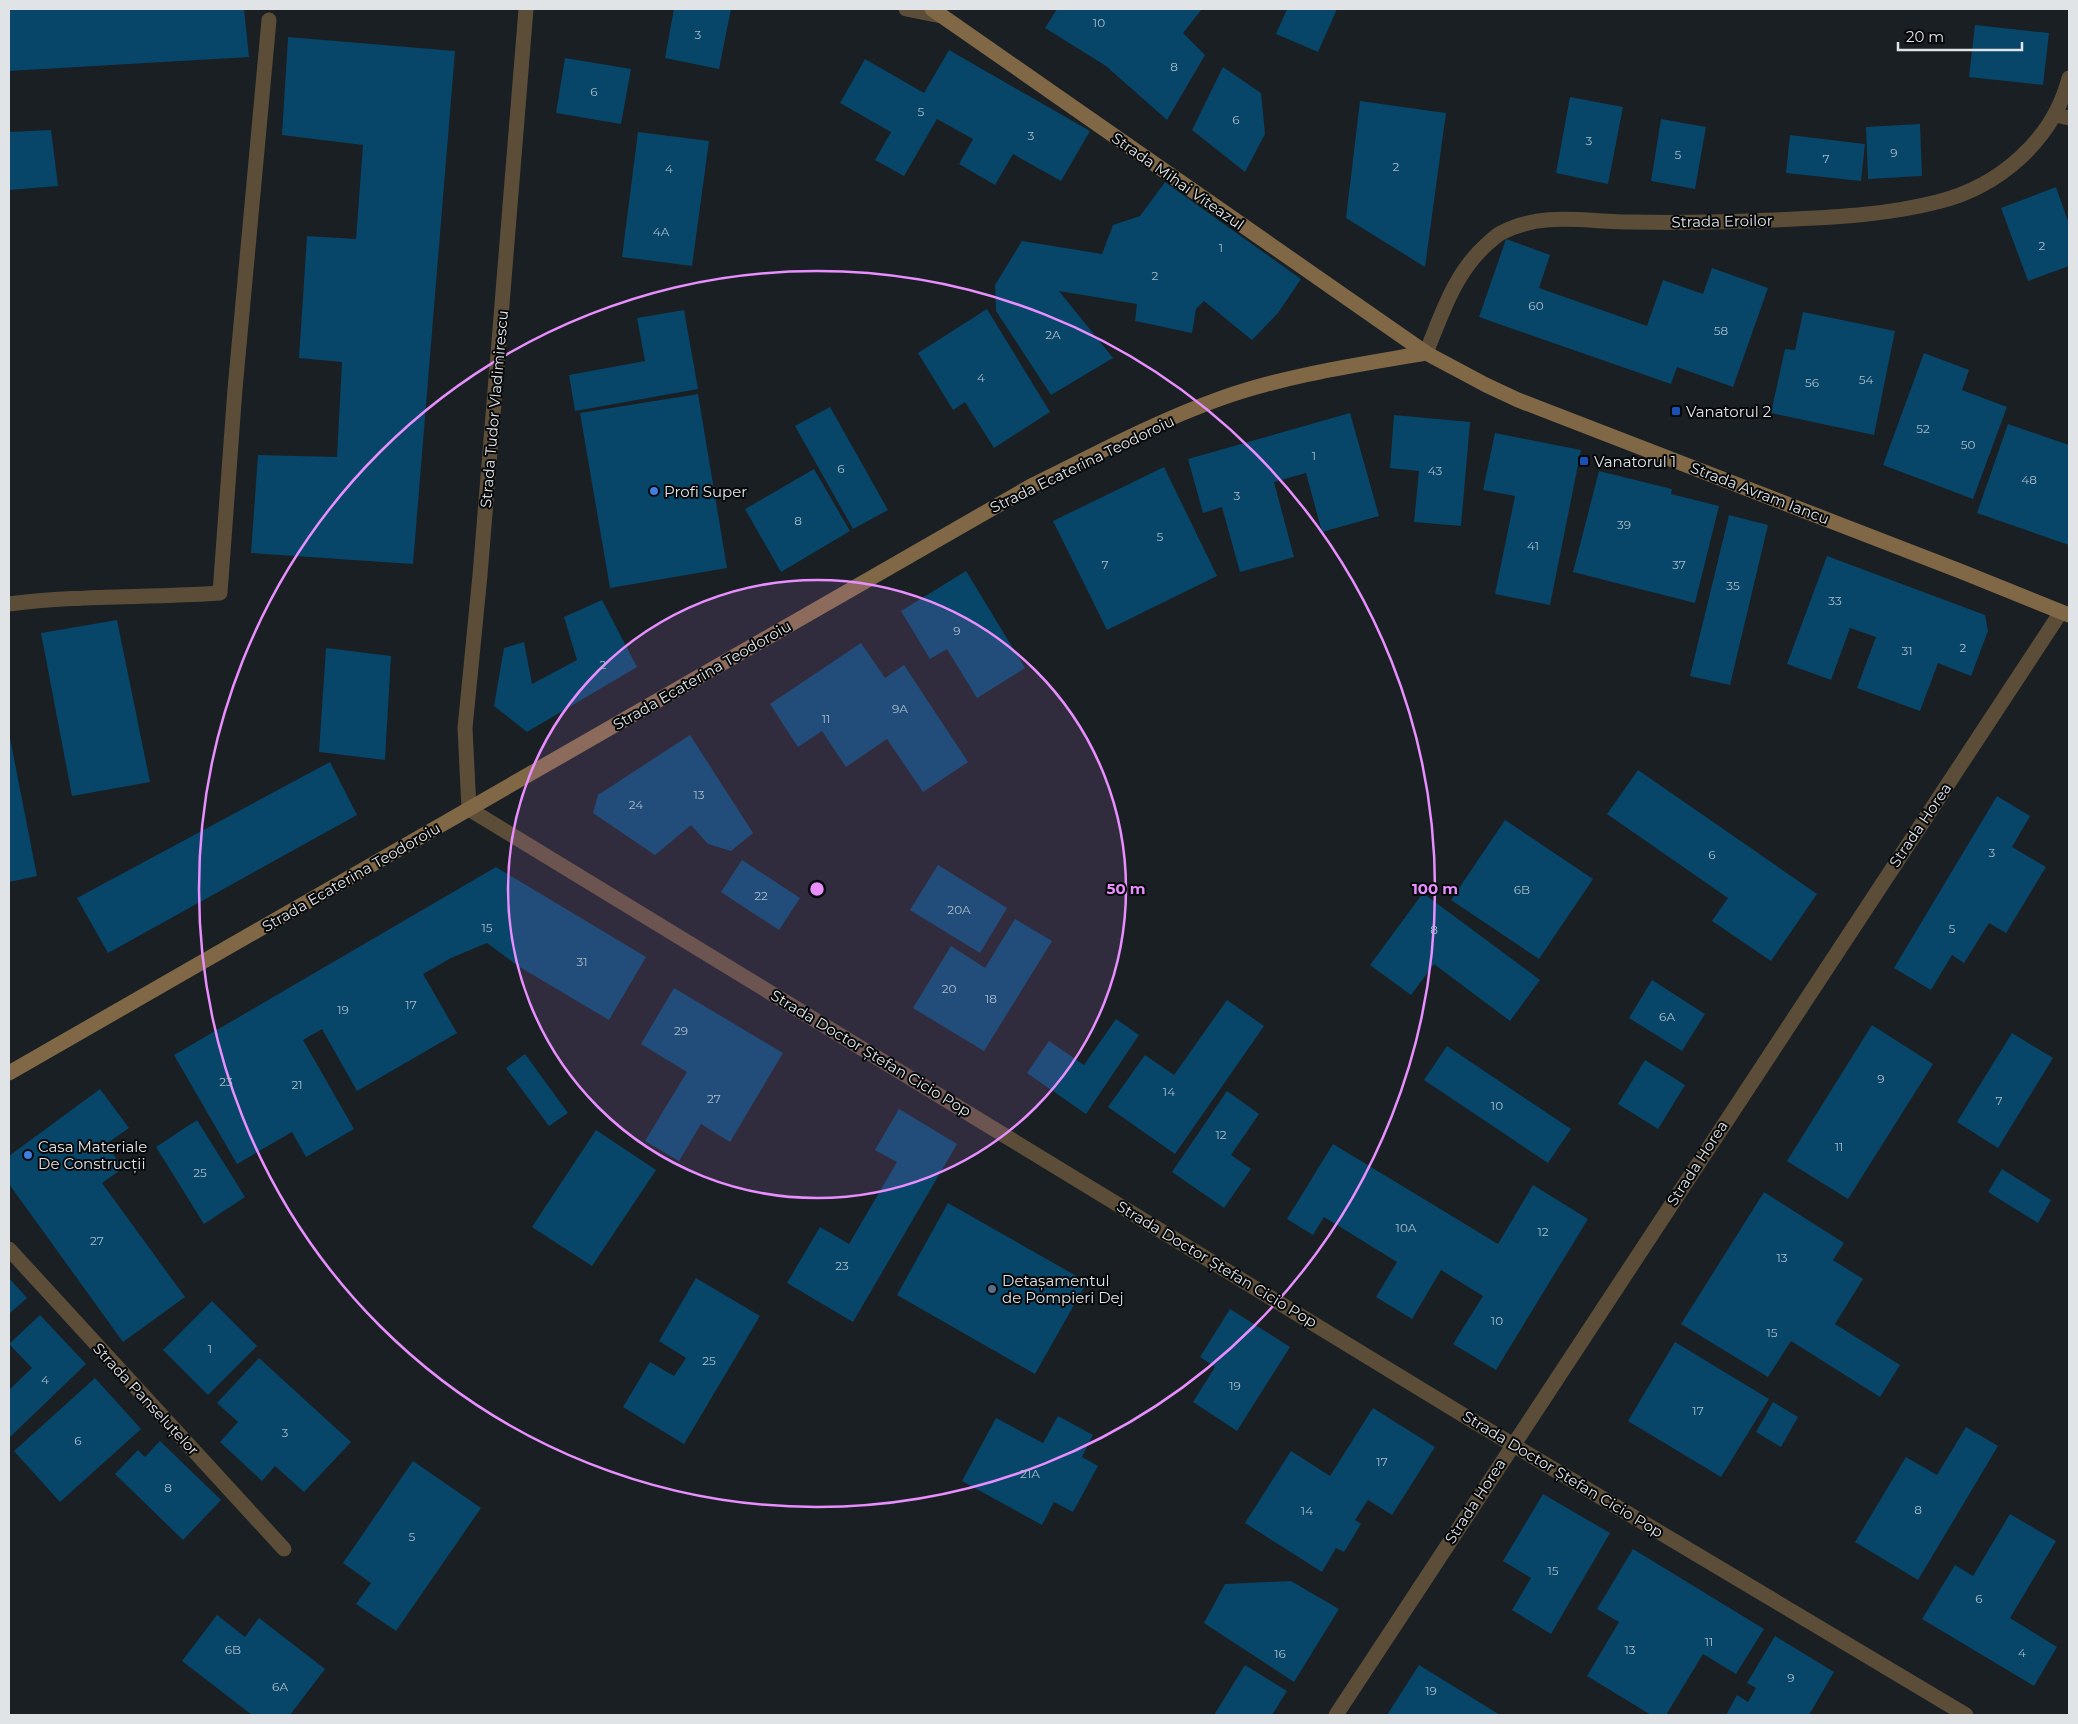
<svg xmlns="http://www.w3.org/2000/svg" width="2078" height="1724" viewBox="0 0 2078 1724" font-family="Montserrat,sans-serif">
<rect width="100%" height="100%" fill="#191f23"/>
<!-- building -->
<g fill="#074569">
<path d="M 9,9 L 244,9 L 249,57 L 9,71 Z"/>
<path d="M 674,9 L 731,9 L 719,69 L 665,58 Z"/>
<path d="M 1057,9 L 1202,9 L 1183,33 L 1205,55 L 1167,120 L 1106,66 L 1045,28 Z"/>
<path d="M 1287,9 L 1337,9 L 1318,52 L 1276,34 Z"/>
<path d="M 1975,25 L 2049,33 L 2043,85 L 1969,77 Z"/>
<path d="M 288,37 L 455,51 L 413,564 L 251,553 L 258,455 L 337,457 L 342,362 L 299,358 L 307,236 L 356,239 L 363,145 L 282,135 Z"/>
<path d="M 949,50 L 1090,131 L 1061,181 L 1013,154 L 995,185 L 959,164 L 973,139 L 937,119 L 904,176 L 875,160 L 891,132 L 840,103 L 865,59 L 924,93 Z"/>
<path d="M 565,58 L 631,69 L 621,124 L 556,113 Z"/>
<path d="M 1223,67 L 1261,93 L 1265,134 L 1245,172 L 1192,130 Z"/>
<path d="M 1570,97 L 1623,107 L 1608,184 L 1556,173 Z"/>
<path d="M 1360,101 L 1446,113 L 1425,267 L 1346,218 Z"/>
<path d="M 1661,119 L 1706,127 L 1695,189 L 1651,181 Z"/>
<path d="M 1920,124 L 1922,176 L 1868,179 L 1866,127 Z"/>
<path d="M 51,130 L 58,186 L 9,190 L 9,132 Z"/>
<path d="M 638,132 L 709,141 L 692,266 L 622,257 Z"/>
<path d="M 1790,135 L 1865,144 L 1861,181 L 1786,173 Z"/>
<path d="M 1165,182 L 1301,279 L 1278,313 L 1252,340 L 1204,301 L 1196,309 L 1192,333 L 1135,321 L 1137,304 L 1059,291 L 1113,358 L 1051,395 L 996,311 L 995,285 L 1022,241 L 1102,254 L 1113,225 L 1140,216 Z"/>
<path d="M 2056,187 L 2069,224 L 2069,266 L 2028,281 L 2001,208 Z"/>
<path d="M 1506,239 L 1550,255 L 1539,288 L 1647,326 L 1663,280 L 1703,294 L 1712,268 L 1768,288 L 1733,387 L 1677,367 L 1671,384 L 1479,317 Z"/>
<path d="M 987,309 L 1050,412 L 994,448 L 965,402 L 953,410 L 918,353 Z"/>
<path d="M 684,310 L 698,389 L 575,411 L 569,375 L 645,361 L 637,318 Z"/>
<path d="M 1803,312 L 1895,331 L 1874,435 L 1771,413 L 1785,349 L 1795,350 Z"/>
<path d="M 1924,353 L 1969,370 L 1962,390 L 2007,407 L 1973,499 L 1883,465 Z"/>
<path d="M 698,394 L 727,568 L 610,588 L 580,413 Z"/>
<path d="M 830,407 L 888,510 L 853,529 L 795,426 Z"/>
<path d="M 1350,413 L 1379,516 L 1322,532 L 1306,473 L 1274,482 L 1294,557 L 1240,572 L 1222,507 L 1203,513 L 1188,459 Z"/>
<path d="M 1394,415 L 1470,422 L 1461,526 L 1414,522 L 1419,471 L 1390,468 Z"/>
<path d="M 2008,424 L 2069,445 L 2069,545 L 1977,513 Z"/>
<path d="M 1495,433 L 1581,450 L 1550,605 L 1495,594 L 1515,496 L 1483,490 Z"/>
<path d="M 1164,467 L 1217,576 L 1107,630 L 1053,521 Z"/>
<path d="M 814,469 L 850,531 L 781,572 L 745,509 Z"/>
<path d="M 1599,471 L 1672,489 L 1671,494 L 1719,506 L 1695,603 L 1573,572 Z"/>
<path d="M 1729,515 L 1768,525 L 1730,685 L 1690,676 Z"/>
<path d="M 1827,556 L 1985,615 L 1988,631 L 1971,676 L 1938,663 L 1920,711 L 1857,688 L 1876,637 L 1850,628 L 1831,680 L 1787,664 Z"/>
<path d="M 966,571 L 1025,668 L 977,698 L 947,649 L 930,659 L 901,611 Z"/>
<path d="M 602,600 L 637,667 L 527,732 L 494,706 L 504,648 L 524,642 L 532,684 L 577,660 L 564,617 Z"/>
<path d="M 117,620 L 150,782 L 72,796 L 41,633 Z"/>
<path d="M 861,643 L 885,678 L 904,665 L 968,762 L 923,792 L 887,739 L 846,767 L 822,731 L 798,747 L 770,704 Z"/>
<path d="M 326,648 L 391,656 L 385,760 L 319,752 Z"/>
<path d="M 9,733 L 37,876 L 9,882 Z"/>
<path d="M 690,735 L 753,833 L 731,851 L 708,844 L 691,825 L 655,855 L 593,813 L 598,795 Z"/>
<path d="M 330,762 L 357,815 L 108,953 L 77,898 Z"/>
<path d="M 1638,770 L 1817,894 L 1771,961 L 1712,921 L 1728,898 L 1607,814 Z"/>
<path d="M 1997,796 L 2030,816 L 2012,847 L 2046,867 L 2006,933 L 1989,923 L 1964,963 L 1952,955 L 1931,990 L 1894,968 Z"/>
<path d="M 1505,820 L 1593,879 L 1539,959 L 1451,900 Z"/>
<path d="M 742,860 L 800,898 L 779,930 L 721,892 Z"/>
<path d="M 938,865 L 1007,908 L 980,953 L 910,910 Z"/>
<path d="M 496,867 L 646,957 L 609,1020 L 518,966 L 487,943 L 451,958 L 423,974 L 457,1033 L 357,1091 L 322,1029 L 303,1040 L 354,1129 L 306,1157 L 292,1132 L 237,1164 L 174,1055 Z"/>
<path d="M 1423,893 L 1540,980 L 1510,1021 L 1434,964 L 1411,995 L 1370,965 Z"/>
<path d="M 1015,919 L 1052,941 L 984,1051 L 913,1008 L 951,946 L 985,968 Z"/>
<path d="M 1652,980 L 1705,1014 L 1682,1051 L 1629,1018 Z"/>
<path d="M 674,988 L 783,1053 L 730,1142 L 701,1124 L 679,1161 L 645,1141 L 687,1072 L 641,1044 Z"/>
<path d="M 1227,1000 L 1264,1026 L 1175,1154 L 1108,1107 L 1145,1055 L 1174,1075 Z"/>
<path d="M 1116,1019 L 1139,1035 L 1086,1114 L 1027,1073 L 1049,1041 L 1084,1065 Z"/>
<path d="M 1872,1025 L 1933,1064 L 1848,1199 L 1787,1161 Z"/>
<path d="M 2012,1033 L 2053,1058 L 1998,1148 L 1957,1122 Z"/>
<path d="M 1447,1046 L 1571,1129 L 1548,1163 L 1424,1080 Z"/>
<path d="M 525,1054 L 568,1113 L 549,1126 L 506,1068 Z"/>
<path d="M 1645,1060 L 1685,1085 L 1658,1129 L 1618,1104 Z"/>
<path d="M 100,1089 L 129,1128 L 106,1144 L 123,1168 L 102,1183 L 185,1297 L 123,1342 L 9,1184 L 9,1156 Z"/>
<path d="M 1227,1091 L 1259,1114 L 1231,1155 L 1251,1169 L 1224,1208 L 1172,1172 Z"/>
<path d="M 899,1109 L 957,1144 L 853,1322 L 787,1283 L 820,1227 L 849,1244 L 897,1162 L 875,1150 Z"/>
<path d="M 197,1120 L 245,1197 L 204,1224 L 156,1147 Z"/>
<path d="M 596,1130 L 656,1170 L 592,1266 L 532,1227 Z"/>
<path d="M 1333,1144 L 1498,1244 L 1533,1185 L 1588,1219 L 1496,1370 L 1453,1344 L 1483,1296 L 1441,1270 L 1412,1319 L 1376,1297 L 1397,1262 L 1324,1217 L 1313,1235 L 1287,1219 Z"/>
<path d="M 2002,1169 L 2051,1200 L 2038,1223 L 1988,1192 Z"/>
<path d="M 1764,1192 L 1844,1243 L 1833,1260 L 1863,1279 L 1835,1324 L 1900,1365 L 1880,1397 L 1791,1341 L 1768,1377 L 1681,1324 Z"/>
<path d="M 948,1203 L 1087,1282 L 1035,1374 L 897,1295 Z"/>
<path d="M 9,1278 L 27,1298 L 9,1314 Z"/>
<path d="M 696,1278 L 760,1316 L 684,1444 L 623,1407 L 650,1362 L 674,1376 L 686,1358 L 659,1341 Z"/>
<path d="M 212,1301 L 257,1346 L 208,1395 L 163,1350 Z"/>
<path d="M 1230,1309 L 1290,1347 L 1237,1431 L 1193,1402 L 1215,1367 L 1200,1357 Z"/>
<path d="M 40,1315 L 86,1364 L 9,1438 L 9,1390 L 32,1368 L 9,1344 Z"/>
<path d="M 1675,1342 L 1769,1399 L 1721,1477 L 1628,1421 Z"/>
<path d="M 259,1358 L 351,1442 L 304,1492 L 275,1466 L 262,1481 L 220,1442 L 238,1422 L 217,1403 Z"/>
<path d="M 95,1378 L 141,1429 L 60,1502 L 14,1451 Z"/>
<path d="M 1773,1402 L 1798,1417 L 1781,1447 L 1756,1432 Z"/>
<path d="M 1373,1408 L 1435,1447 L 1392,1515 L 1368,1500 L 1355,1520 L 1361,1524 L 1344,1552 L 1336,1548 L 1322,1572 L 1245,1523 L 1291,1451 L 1330,1476 Z"/>
<path d="M 1058,1416 L 1093,1435 L 1082,1457 L 1098,1466 L 1073,1512 L 1054,1502 L 1042,1525 L 962,1481 L 996,1418 L 1043,1443 Z"/>
<path d="M 1966,1427 L 1998,1446 L 1918,1580 L 1855,1542 L 1906,1457 L 1937,1475 Z"/>
<path d="M 160,1441 L 221,1500 L 183,1540 L 115,1474 L 138,1450 L 145,1457 Z"/>
<path d="M 413,1461 L 481,1508 L 396,1631 L 356,1604 L 371,1583 L 343,1563 Z"/>
<path d="M 1543,1494 L 1610,1533 L 1551,1634 L 1512,1610 L 1531,1578 L 1503,1561 Z"/>
<path d="M 2010,1514 L 2056,1541 L 2010,1618 L 2057,1647 L 2034,1686 L 1922,1619 L 1955,1565 L 1973,1576 Z"/>
<path d="M 1633,1549 L 1764,1629 L 1736,1674 L 1703,1654 L 1666,1715 L 1651,1715 L 1587,1676 L 1619,1622 L 1597,1609 Z"/>
<path d="M 1291,1581 L 1339,1609 L 1294,1682 L 1204,1623 L 1225,1584 Z"/>
<path d="M 217,1615 L 245,1637 L 259,1618 L 325,1669 L 290,1715 L 252,1715 L 182,1661 Z"/>
<path d="M 1775,1636 L 1834,1672 L 1809,1715 L 1726,1715 L 1737,1695 L 1748,1702 L 1756,1688 L 1747,1683 Z"/>
<path d="M 1245,1665 L 1287,1691 L 1272,1715 L 1214,1715 Z"/>
<path d="M 1419,1665 L 1500,1715 L 1387,1715 Z"/>
</g>
<g fill="none" stroke-linecap="round" stroke-linejoin="round">
<!-- minor -->
<g stroke="#5c4d38" stroke-width="15">
<path d="M 526,9 L 480,575 L 465,728 L 469,809 L 1473,1421 L 1966,1715"/>
<path d="M 906,9 L 941,16"/>
<path d="M 2056,115 L 2069,118"/>
<path d="M 9,604 C 78,595 150,598 220,593 L 235,389 L 269,20"/>
<path d="M 9,1249 L 284,1549"/>
<path d="M 1336,1715 L 2061,612"/>
</g>
<!-- tertiary -->
<path stroke="#5c4d38" stroke-width="15" d="M 1426,353 C 1442,314 1454,274 1486,245 C 1491,241 1495,236 1501,233 C 1541,211 1588,222 1631,222 C 1685,223 1740,222 1794,219 C 1841,217 1890,214 1937,202 C 1999,187 2053,140 2069,78"/>
<!-- secondary -->
<g stroke="#806746" stroke-width="15">
<path d="M 932,9 L 1426,353 L 1486,385 L 1518,400 L 1960,571 L 2069,615"/>
<path d="M 9,1073 L 1033,485 C 1094,455 1155,422 1219,399 C 1286,375 1357,365 1426,353"/>
</g>
</g>
<!-- distance rings -->
<circle cx="817" cy="889" r="309" fill="#e88eff" fill-opacity=".12"/>
<g fill="none" stroke="#e88eff" stroke-width="2.5">
<circle cx="817" cy="889" r="309"/>
<circle cx="817" cy="889" r="618"/>
</g>
<!-- markers -->
<g fill="#1a4fb4" stroke="#06080a" stroke-width="2">
<rect x="1671" y="406" width="10" height="10" rx="2.5"/>
<rect x="1579" y="456" width="10" height="10" rx="2.5"/>
</g>
<g fill="#3f7fe0" stroke="#06080a" stroke-width="2">
<circle cx="654" cy="491" r="5"/>
<circle cx="28" cy="1155" r="5"/>
</g>
<circle fill="#5c6f8a" stroke="#06080a" stroke-width="2" cx="992" cy="1289" r="5"/>
<g text-anchor="middle" dominant-baseline="central" stroke-width="4" stroke-linejoin="round" paint-order="stroke">
<!-- number labels -->
<g font-size="12" fill="#aabcc8">
<text x="1099" y="22">10</text>
<text x="698" y="34">3</text>
<text x="1174" y="66">8</text>
<text x="594" y="91">6</text>
<text x="921" y="111">5</text>
<text x="1236" y="119">6</text>
<text x="1031" y="135">3</text>
<text x="1589" y="140">3</text>
<text x="1894" y="152">9</text>
<text x="1678" y="154">5</text>
<text x="1826" y="158">7</text>
<text x="1396" y="166">2</text>
<text x="669" y="168">4</text>
<text x="661" y="231">4A</text>
<text x="2042" y="245">2</text>
<text x="1221" y="247">1</text>
<text x="1155" y="275">2</text>
<text x="1536" y="305">60</text>
<text x="1721" y="330">58</text>
<text x="1053" y="334">2A</text>
<text x="981" y="377">4</text>
<text x="1866" y="379">54</text>
<text x="1812" y="382">56</text>
<text x="1923" y="428">52</text>
<text x="1968" y="444">50</text>
<text x="1314" y="455">1</text>
<text x="841" y="468">6</text>
<text x="1435" y="470">43</text>
<text x="2029" y="479">48</text>
<text x="1237" y="495">3</text>
<text x="798" y="520">8</text>
<text x="1624" y="524">39</text>
<text x="1160" y="536">5</text>
<text x="1533" y="545">41</text>
<text x="1105" y="564">7</text>
<text x="1679" y="564">37</text>
<text x="1733" y="585">35</text>
<text x="1835" y="600">33</text>
<text x="957" y="630">9</text>
<text x="1963" y="647">2</text>
<text x="1907" y="650">31</text>
<text x="603" y="664">2</text>
<text x="900" y="708">9A</text>
<text x="826" y="718">11</text>
<text x="699" y="794">13</text>
<text x="636" y="804">24</text>
<text x="1992" y="852">3</text>
<text x="1712" y="854">6</text>
<text x="1522" y="889">6B</text>
<text x="761" y="895">22</text>
<text x="959" y="909">20A</text>
<text x="487" y="927">15</text>
<text x="1952" y="928">5</text>
<text x="1434" y="929">8</text>
<text x="582" y="961">31</text>
<text x="949" y="988">20</text>
<text x="991" y="998">18</text>
<text x="411" y="1004">17</text>
<text x="343" y="1009">19</text>
<text x="1667" y="1016">6A</text>
<text x="681" y="1030">29</text>
<text x="1881" y="1078">9</text>
<text x="226" y="1081">23</text>
<text x="297" y="1084">21</text>
<text x="1169" y="1091">14</text>
<text x="714" y="1098">27</text>
<text x="1999" y="1100">7</text>
<text x="1497" y="1105">10</text>
<text x="1221" y="1134">12</text>
<text x="1839" y="1146">11</text>
<text x="200" y="1172">25</text>
<text x="1406" y="1227">10A</text>
<text x="1543" y="1231">12</text>
<text x="97" y="1240">27</text>
<text x="1782" y="1257">13</text>
<text x="842" y="1265">23</text>
<text x="1497" y="1320">10</text>
<text x="1772" y="1332">15</text>
<text x="210" y="1348">1</text>
<text x="709" y="1360">25</text>
<text x="45" y="1379">4</text>
<text x="1235" y="1385">19</text>
<text x="1698" y="1410">17</text>
<text x="285" y="1432">3</text>
<text x="78" y="1440">6</text>
<text x="1382" y="1461">17</text>
<text x="1030" y="1473">21A</text>
<text x="168" y="1487">8</text>
<text x="1918" y="1509">8</text>
<text x="1307" y="1510">14</text>
<text x="412" y="1536">5</text>
<text x="1553" y="1570">15</text>
<text x="1979" y="1598">6</text>
<text x="1709" y="1641">11</text>
<text x="233" y="1649">6B</text>
<text x="1630" y="1649">13</text>
<text x="2022" y="1652">4</text>
<text x="1280" y="1653">16</text>
<text x="1791" y="1677">9</text>
<text x="280" y="1686">6A</text>
<text x="1431" y="1690">19</text>
</g>
<!-- street labels -->
<g font-size="15" fill="#e0e4e7" stroke="#06080a">
<text transform="translate(1178 181) rotate(35)">Strada Mihai Viteazul</text>
<text transform="translate(1722 221) rotate(-1)">Strada Eroilor</text>
<text transform="translate(494 409) rotate(-85)">Strada Tudor Vladimirescu</text>
<text transform="translate(1082 464) rotate(-26)">Strada Ecaterina Teodoroiu</text>
<text transform="translate(1760 493) rotate(21)">Strada Avram Iancu</text>
<text transform="translate(702 675) rotate(-30)">Strada Ecaterina Teodoroiu</text>
<text transform="translate(1920 825) rotate(-56)">Strada Horea</text>
<text transform="translate(351 877) rotate(-30)">Strada Ecaterina Teodoroiu</text>
<text transform="translate(871 1053) rotate(31)">Strada Doctor Ștefan Cicio Pop</text>
<text transform="translate(1697 1163) rotate(-57)">Strada Horea</text>
<text transform="translate(1217 1264) rotate(31)">Strada Doctor Ștefan Cicio Pop</text>
<text transform="translate(146 1399) rotate(47)">Strada Panseluțelor</text>
<text transform="translate(1563 1474) rotate(31)">Strada Doctor Ștefan Cicio Pop</text>
<text transform="translate(1475 1501) rotate(-57)">Strada Horea</text>
</g>
<!-- poi labels -->
<g font-size="15" fill="#e0e4e7" stroke="#06080a" text-anchor="start">
<text x="1686" y="411">Vanatorul 2</text>
<text x="1594" y="461">Vanatorul 1</text>
<text x="664" y="491">Profi Super</text>
<text x="38" y="1146">Casa Materiale<tspan x="38" dy="17">De Construcții</tspan></text>
<text x="1002" y="1280">Detașamentul<tspan x="1002" dy="17">de Pompieri Dej</tspan></text>
</g>
</g>
<circle cx="817" cy="889" r="8" fill="#e88eff" stroke="#06080a" stroke-width="2.5"/>
<g font-size="15" text-anchor="middle" font-weight="bold" fill="#e88eff" stroke="#06080a" stroke-width="4" stroke-linejoin="round" paint-order="stroke">
<text x="1126" y="894">50 m</text>
<text x="1435" y="894">100 m</text>
</g>
<!-- border -->
<rect width="2078" height="1724" fill="none" stroke="#e0e4e7" stroke-width="20"/>
<!-- scale -->
<path d="M1898 42v8h124v-8" fill="none" stroke="#e0e4e7" stroke-width="2.5"/>
<text x="1906" y="42" font-size="15" fill="#e0e4e7" stroke="#06080a" stroke-width="4" paint-order="stroke">20 m</text>
</svg>
